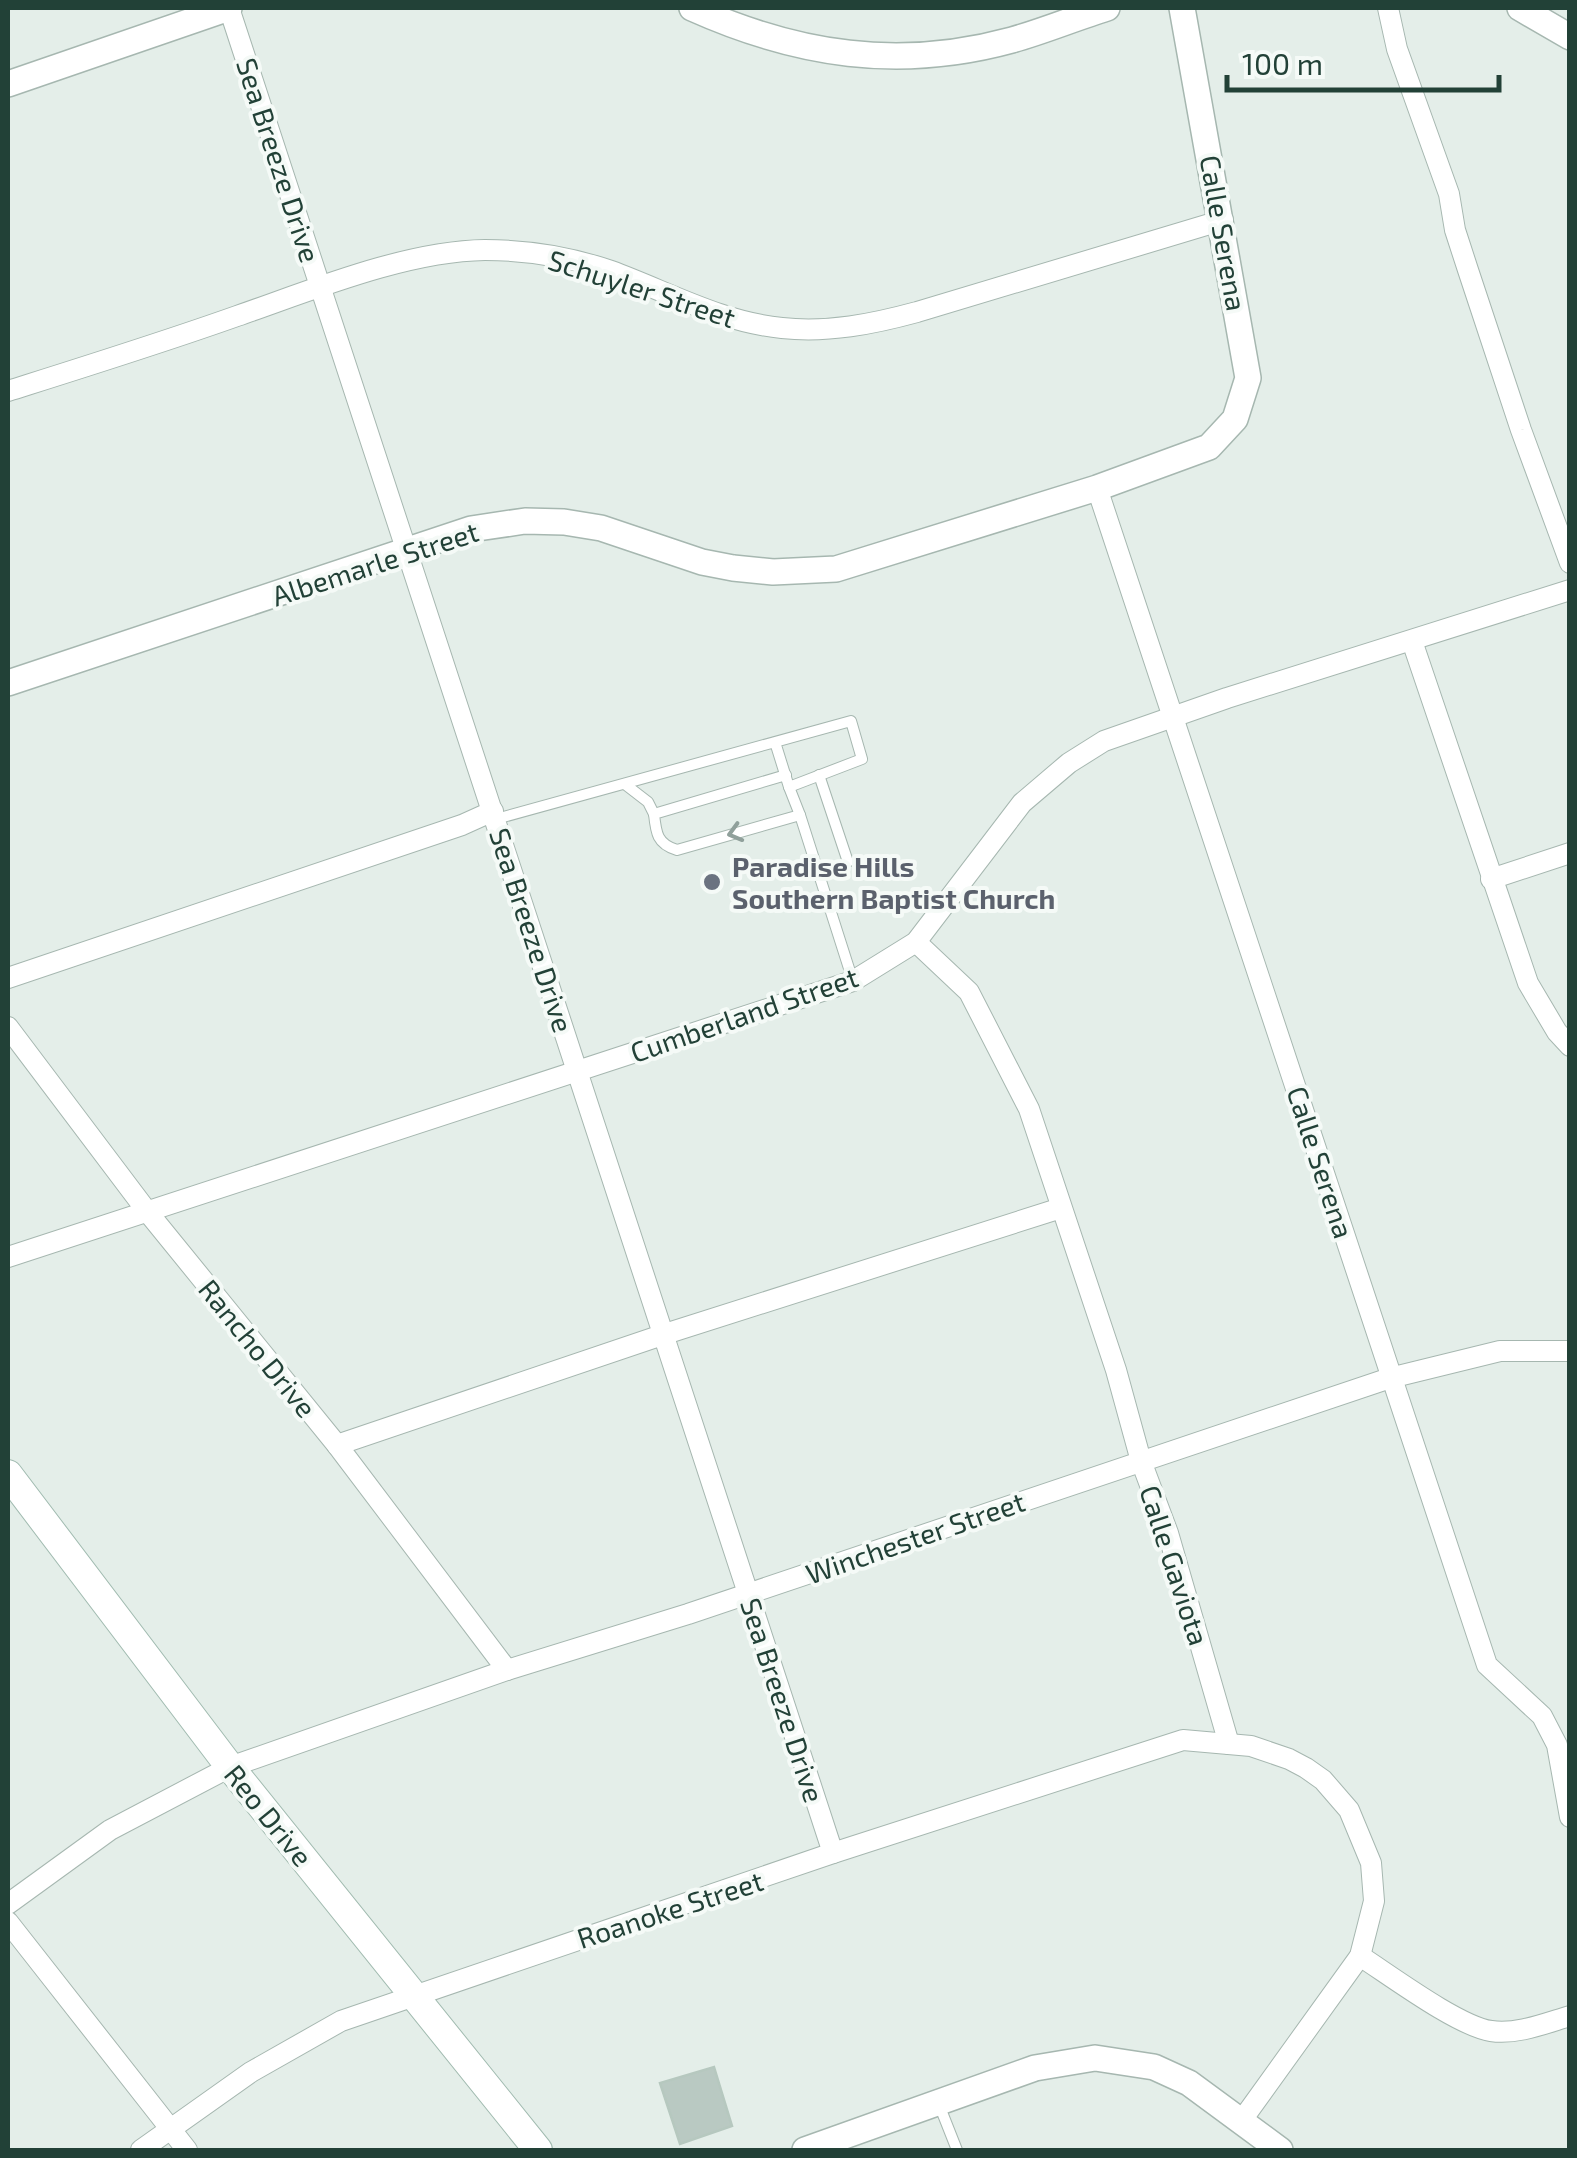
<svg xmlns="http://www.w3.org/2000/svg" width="1577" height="2158" viewBox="0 0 1577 2158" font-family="'Exo 2',sans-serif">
<rect width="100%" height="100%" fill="#e4eee9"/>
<!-- building -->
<path fill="#b9c9c2" stroke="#b6c8bf" stroke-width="2.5" d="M 714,2067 L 732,2126 L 680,2144 L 660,2083 Z"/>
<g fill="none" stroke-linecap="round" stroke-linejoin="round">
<!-- service casing -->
<g stroke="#a6b7b0" stroke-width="12">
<g id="service">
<path d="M 786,775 L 654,814 C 656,833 657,844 677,850 L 800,815 L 789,787"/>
<path d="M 819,775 L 848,862"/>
<path d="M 626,785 L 648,802 L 654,814"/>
<path d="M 800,815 L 853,981"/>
<path d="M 496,819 L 851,721 L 862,759 L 789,787 L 775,742"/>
<path d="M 938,2102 L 957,2150"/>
</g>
</g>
<!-- minor casing -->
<g stroke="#a6b7b0" stroke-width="22">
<g id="minor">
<path d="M 229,8 L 833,1853"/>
<path d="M 1388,8 L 1397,49 L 1449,194 L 1455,230 L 1468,270 L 1521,430 L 1570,563"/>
<path d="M 8,391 C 84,367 161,343 237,316 C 312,290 406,251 485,250 C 527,250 571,257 611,271 C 668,292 721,322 782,328 C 828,333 873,324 917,312 L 1223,220"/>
<path d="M 1097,488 L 1487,1665 L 1542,1716 L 1557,1745 L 1570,1817"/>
<path d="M 1412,641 L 1528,983 L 1557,1032 L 1570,1046"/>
<path d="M 1491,879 L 1570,853"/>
<path d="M 916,942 L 969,992 L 1029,1109 L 1116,1370 L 1141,1461 L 1168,1533 L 1229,1744"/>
<path d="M 8,978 L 462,825 L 493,811"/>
<path d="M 8,1027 L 146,1210 L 337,1445 L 507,1670"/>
<path d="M 8,1257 L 853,981 L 916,942 L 1022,803 L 1069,763 L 1104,741 L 1227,698 L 1570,590"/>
<path d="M 337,1445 L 665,1334 L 1061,1208"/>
<path d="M 8,1904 L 110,1830 L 230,1767 L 507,1670 L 688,1614 L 1390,1378 L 1500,1351 L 1570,1351"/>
<path d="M 8,1922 L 187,2150"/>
<path d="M 1360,1956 C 1391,1976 1458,2026 1491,2031 C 1517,2035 1546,2023 1570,2016"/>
<path d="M 141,2150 L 251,2072 L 341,2021 L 833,1853 L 1183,1740 L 1251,1746 L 1289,1759 L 1306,1768 L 1323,1780 L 1349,1810 L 1371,1863 L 1374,1901 L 1360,1956 L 1242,2120"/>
</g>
</g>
<!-- tertiary casing -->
<g stroke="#a6b7b0" stroke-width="28">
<g id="tertiary">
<path d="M 692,8 C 797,55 899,71 1012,40 C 1044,31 1075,18 1107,8"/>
<path d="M 1520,8 L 1570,37"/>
<path d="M 8,84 L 229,8"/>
<path d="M 8,683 L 471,529 L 525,521 L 564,522 L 601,528 L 702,562 L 733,568 L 773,572 L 836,569 L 1097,488 L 1209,447 L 1235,419 L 1248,378 L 1182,8"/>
<path d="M 805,2150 L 1035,2068 L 1095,2058 L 1154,2067 L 1189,2083 L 1280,2150"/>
</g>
</g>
<!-- secondary casing -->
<g stroke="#a1bbb0" stroke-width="30">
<path id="secondary" d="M 8,1474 L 230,1767 L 538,2150"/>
</g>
<!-- service -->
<use href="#service" stroke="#fff" stroke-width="10"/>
<!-- minor -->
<use href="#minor" stroke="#fff" stroke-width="20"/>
<!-- tertiary -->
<use href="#tertiary" stroke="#fff" stroke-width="25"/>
<!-- secondary -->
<use href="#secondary" stroke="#fff" stroke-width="28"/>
</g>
<!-- one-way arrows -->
<defs><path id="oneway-chevron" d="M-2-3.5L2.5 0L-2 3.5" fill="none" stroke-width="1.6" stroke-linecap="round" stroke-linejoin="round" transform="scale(2.5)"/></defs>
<use stroke="#90a09b" href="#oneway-chevron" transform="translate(735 833) rotate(164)"/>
<!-- markers -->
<circle fill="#6b7280" stroke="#f5faf7" stroke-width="4" cx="712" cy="882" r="10"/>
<g text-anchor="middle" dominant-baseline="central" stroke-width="8" stroke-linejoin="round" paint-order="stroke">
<!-- street labels -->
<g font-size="28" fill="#224137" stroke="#f5faf7">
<text transform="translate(279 160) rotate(72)">Sea Breeze Drive</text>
<text transform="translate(1224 233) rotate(80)">Calle Serena</text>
<text transform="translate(642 288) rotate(18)">Schuyler Street</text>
<text transform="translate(375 563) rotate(-18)">Albemarle Street</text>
<text transform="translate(532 930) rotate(72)">Sea Breeze Drive</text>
<text transform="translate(744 1014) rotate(-19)">Cumberland Street</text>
<text transform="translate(1321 1162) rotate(72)">Calle Serena</text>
<text transform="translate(258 1348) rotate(51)">Rancho Drive</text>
<text transform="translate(915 1537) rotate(-19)">Winchester Street</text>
<text transform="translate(1175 1565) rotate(72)">Calle Gaviota</text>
<text transform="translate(783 1700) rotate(72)">Sea Breeze Drive</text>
<text transform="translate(269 1815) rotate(51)">Reo Drive</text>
<text transform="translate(670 1909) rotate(-18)">Roanoke Street</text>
</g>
<!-- worship labels -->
<g font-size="28" font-weight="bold" fill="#5b616d" stroke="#f5faf7" text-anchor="start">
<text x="732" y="866">Paradise Hills<tspan x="732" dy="32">Southern Baptist Church</tspan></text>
</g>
</g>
<!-- border -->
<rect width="1577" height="2158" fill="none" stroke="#224137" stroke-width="20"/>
<!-- scale -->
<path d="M1227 75v15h272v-15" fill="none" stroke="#224137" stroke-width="5"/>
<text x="1242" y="75" font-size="30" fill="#224137" stroke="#f5faf7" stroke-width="8" paint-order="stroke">100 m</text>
</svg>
